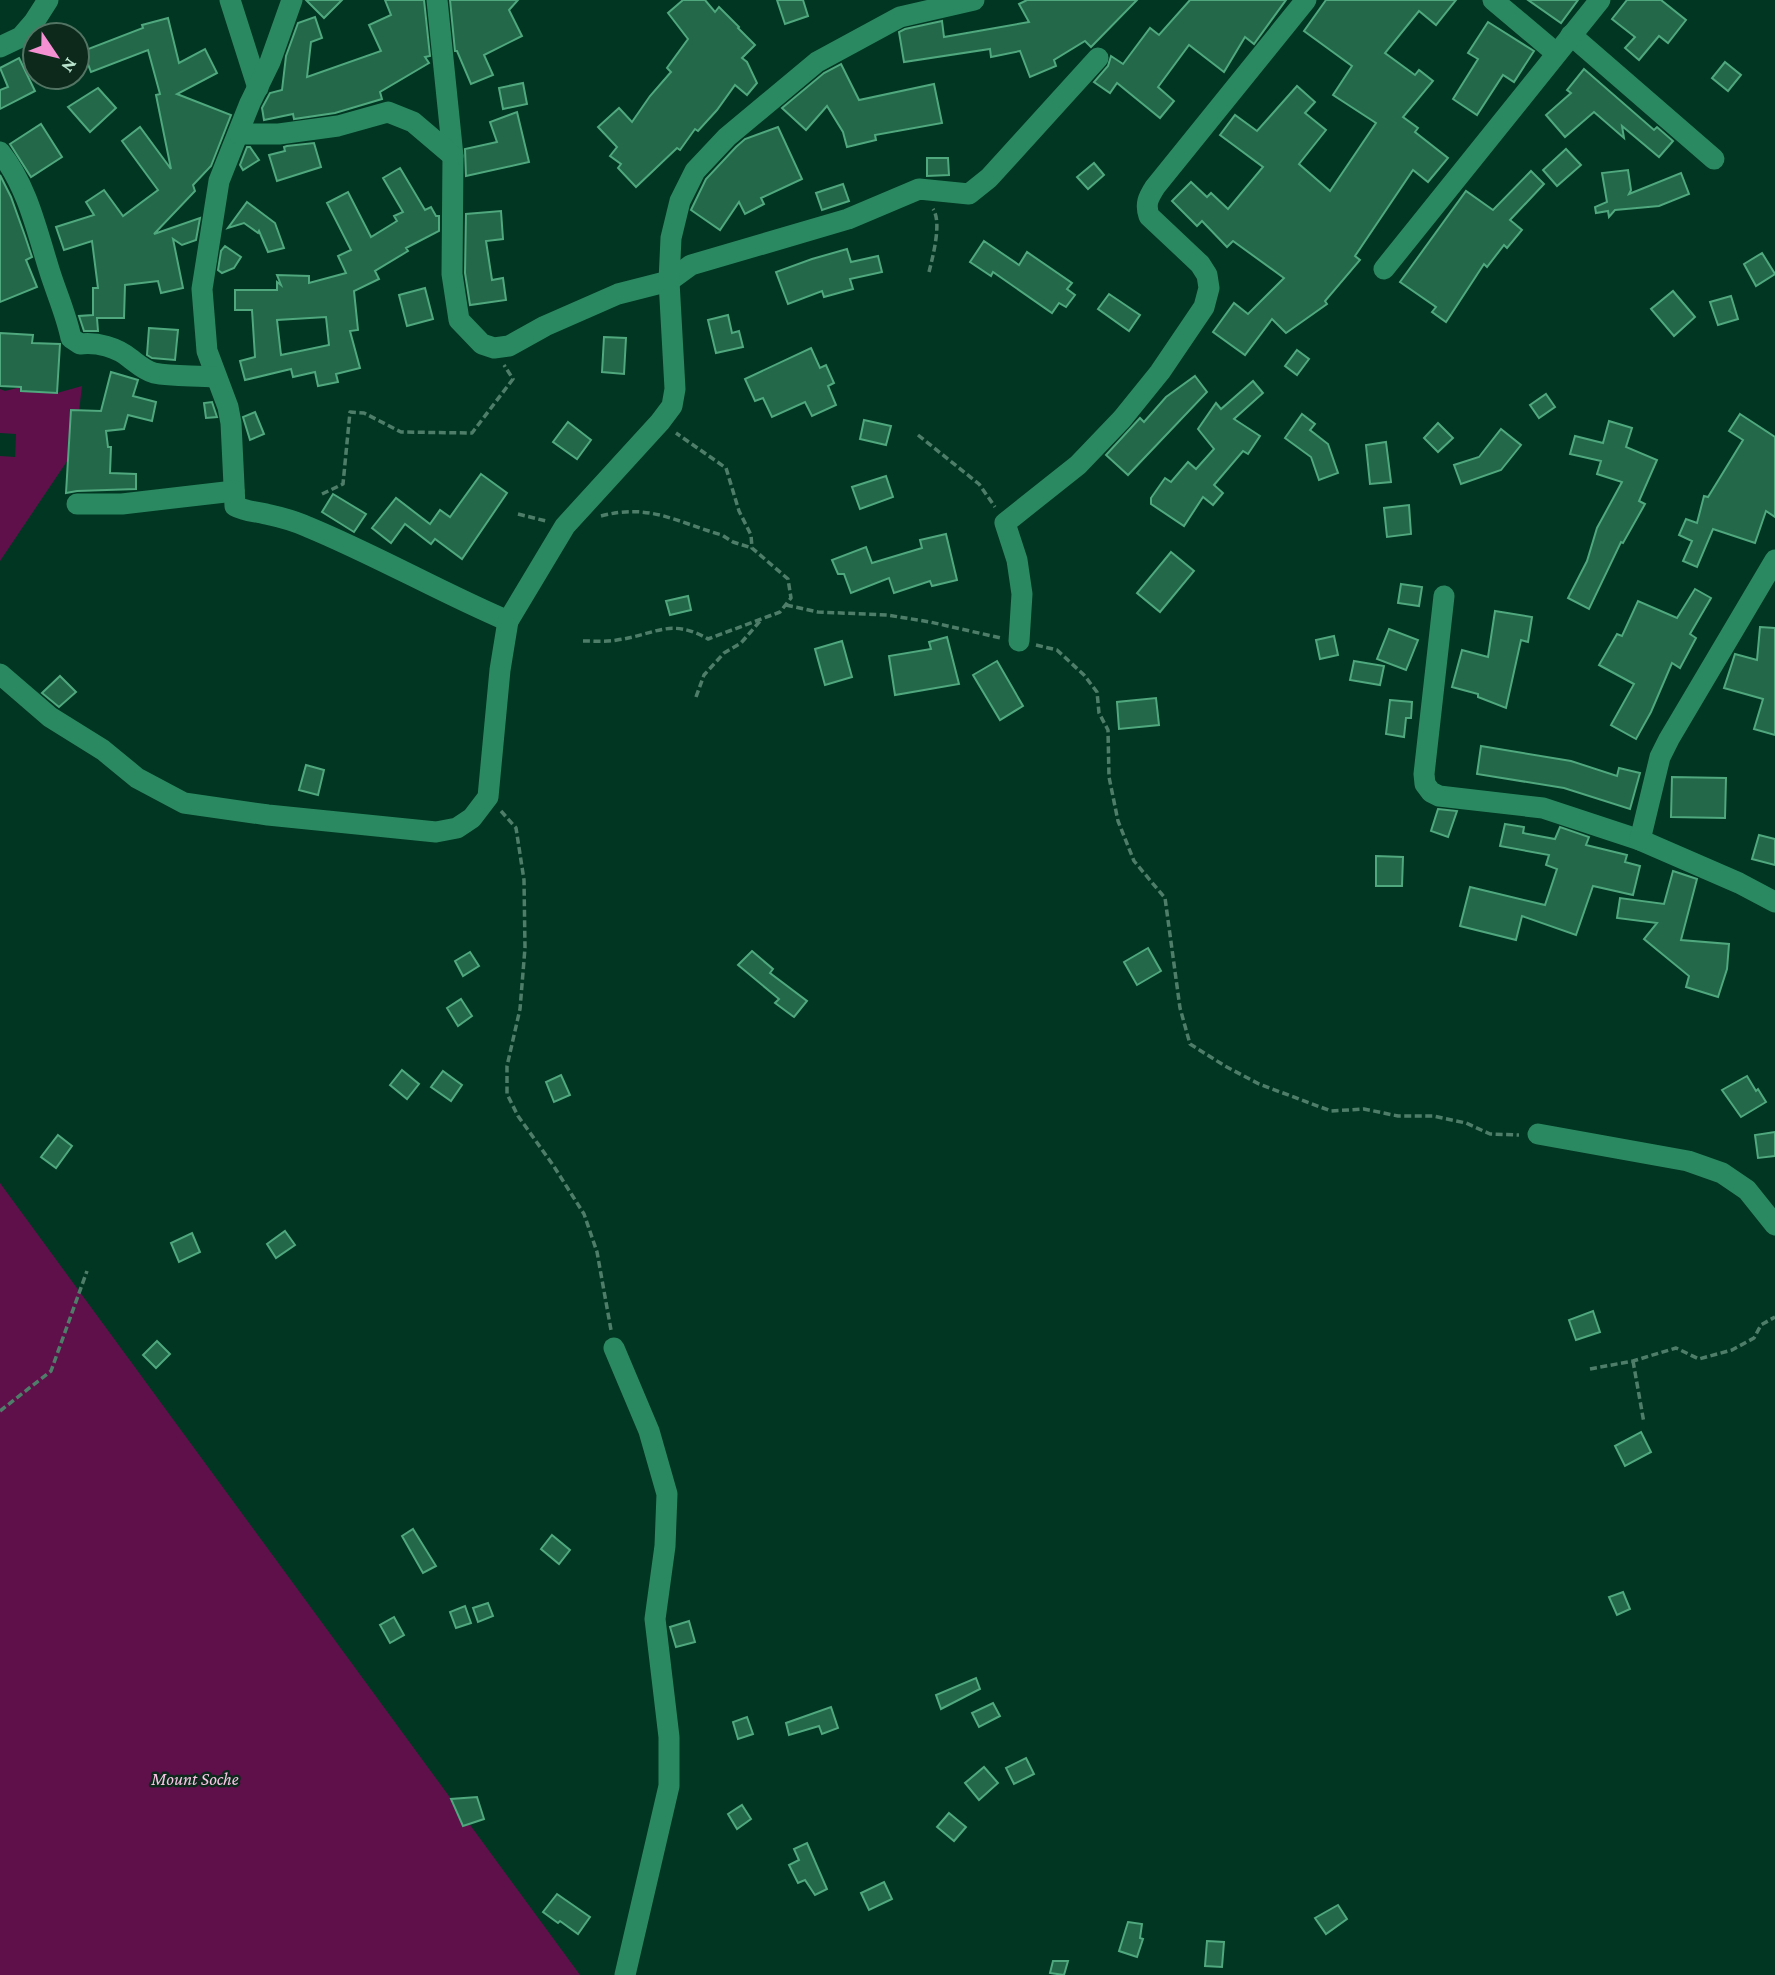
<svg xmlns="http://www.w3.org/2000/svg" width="1775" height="1975" viewBox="0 0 1775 1975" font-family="'Crimson Pro',serif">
<rect width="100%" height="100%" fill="#013622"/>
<!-- green -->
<g fill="#5f104a">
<path d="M 82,386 L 79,411 L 98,415 L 0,561 L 0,456 L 15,457 L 16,434 L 0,433 L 0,389 L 5,391 L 21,387 L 22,391 L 57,393 Z"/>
<path d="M 0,1183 L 580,1975 L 0,1975 Z"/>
</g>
<!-- building -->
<g fill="#226849" stroke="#4fa87e" stroke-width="2" fill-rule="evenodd">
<path d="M 306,0 L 342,0 L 324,18 Z"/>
<path d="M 385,0 L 424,0 L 430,56 L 425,57 L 429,63 L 380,92 L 382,99 L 335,113 L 294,119 L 293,114 L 264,120 L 262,108 L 270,93 L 282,90 L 286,56 L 298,23 L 315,17 L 322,38 L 311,42 L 307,77 L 381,51 L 369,25 L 391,15 Z"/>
<path d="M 450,0 L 518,0 L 509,10 L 522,36 L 484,55 L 493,75 L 471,84 L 457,51 L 455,51 Z"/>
<path d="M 683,0 L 705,0 L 715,12 L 719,7 L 739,27 L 738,28 L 755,45 L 742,58 L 747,62 L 757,83 L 747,95 L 735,85 L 717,110 L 698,131 L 695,129 L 680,150 L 677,148 L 636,187 L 618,168 L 621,164 L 610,156 L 617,147 L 598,127 L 619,108 L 632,122 L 650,96 L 671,72 L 667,68 L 688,39 L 668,13 Z"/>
<path d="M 777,0 L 803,0 L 808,16 L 785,24 Z"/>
<path d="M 1027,0 L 1137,0 L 1091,47 L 1085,41 L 1054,60 L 1056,66 L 1030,77 L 1020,51 L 991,57 L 990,49 L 904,62 L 899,32 L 905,29 L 942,21 L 944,37 L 1029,22 L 1019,4 Z"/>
<path d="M 1190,0 L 1286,0 L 1254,44 L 1245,37 L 1224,72 L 1189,45 L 1158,87 L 1174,101 L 1160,118 L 1117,83 L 1110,93 L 1094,82 L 1108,66 L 1111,56 L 1123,64 L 1150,28 L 1159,35 Z"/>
<path d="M 1326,0 L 1456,0 L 1436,25 L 1419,11 L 1385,53 L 1415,75 L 1419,70 L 1433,81 L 1403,117 L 1418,128 L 1415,132 L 1448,158 L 1428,182 L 1413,170 L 1355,256 L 1360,260 L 1325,301 L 1327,304 L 1286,333 L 1272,319 L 1245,355 L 1213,332 L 1234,303 L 1248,314 L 1284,278 L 1233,241 L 1227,247 L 1202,221 L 1197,226 L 1172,201 L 1191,182 L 1207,197 L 1211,193 L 1228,209 L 1263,167 L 1220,135 L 1235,115 L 1257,131 L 1297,86 L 1315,102 L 1305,113 L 1326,130 L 1299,164 L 1330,191 L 1376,123 L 1333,95 L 1352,66 L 1304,31 Z"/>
<path d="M 1528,0 L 1578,0 L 1561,23 Z"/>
<path d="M 1627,0 L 1661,0 L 1686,20 L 1668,43 L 1659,36 L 1639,60 L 1625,48 L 1635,37 L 1612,19 Z"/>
<path d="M 168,18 L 179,63 L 205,49 L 217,73 L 177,94 L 231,115 L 211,166 L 193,185 L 195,191 L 154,234 L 200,218 L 196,240 L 182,245 L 173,239 L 183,288 L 161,293 L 158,281 L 125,285 L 124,318 L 97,318 L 98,331 L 84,331 L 79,316 L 93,315 L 93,288 L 98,288 L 92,241 L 64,250 L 56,227 L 94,215 L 86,202 L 104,190 L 123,216 L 158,190 L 122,141 L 140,127 L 171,169 L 156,95 L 160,94 L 148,50 L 91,72 L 83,51 L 143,28 L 142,25 Z"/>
<path d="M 1488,22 L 1534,51 L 1514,82 L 1503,75 L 1477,115 L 1453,99 L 1478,59 L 1468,53 Z"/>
<path d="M 19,58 L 35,91 L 0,109 L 0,90 L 8,87 L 0,68 Z"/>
<path d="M 1725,62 L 1741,75 L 1728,91 L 1712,78 Z"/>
<path d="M 841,64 L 859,100 L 934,84 L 942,123 L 875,135 L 876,140 L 847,147 L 843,132 L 827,106 L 806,130 L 782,108 L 824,73 Z"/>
<path d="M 1584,69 L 1654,130 L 1657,127 L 1673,141 L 1659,157 L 1622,126 L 1624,138 L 1594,112 L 1565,137 L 1546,115 L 1571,93 L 1567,90 Z"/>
<path d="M 523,83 L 527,104 L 503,109 L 499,88 Z"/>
<path d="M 98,88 L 116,108 L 90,132 L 68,107 Z"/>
<path d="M 517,112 L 529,162 L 466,176 L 465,149 L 497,142 L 490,122 Z"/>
<path d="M 41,124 L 62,157 L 31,177 L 10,144 Z"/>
<path d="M 778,127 L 802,179 L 761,198 L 764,204 L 745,214 L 739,202 L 720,230 L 691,210 L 706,179 L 736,147 L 745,139 Z"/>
<path d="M 314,143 L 321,167 L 277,181 L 269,155 L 285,151 L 284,147 L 287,146 Z"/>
<path d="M 247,147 L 250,147 L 259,160 L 243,170 L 240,165 Z"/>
<path d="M 1566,149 L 1581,165 L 1557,186 L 1543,170 Z"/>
<path d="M 927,158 L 948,158 L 949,175 L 927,176 Z"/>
<path d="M 1094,163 L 1104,175 L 1088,189 L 1077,177 Z"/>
<path d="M 400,168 L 425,210 L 431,207 L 436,216 L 439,216 L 439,231 L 406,248 L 408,251 L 375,271 L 379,279 L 354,291 L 358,330 L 350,331 L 360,368 L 336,374 L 338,382 L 318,386 L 315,372 L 293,377 L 291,369 L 245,380 L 240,361 L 255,357 L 252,310 L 235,310 L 235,290 L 277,290 L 277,282 L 281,285 L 277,275 L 309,276 L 309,283 L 346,273 L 338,256 L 351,250 L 327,203 L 348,192 L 371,237 L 397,221 L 394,216 L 403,212 L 383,178 ZM 326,317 L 329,345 L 281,355 L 277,320 Z"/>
<path d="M 1628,170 L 1631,190 L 1629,194 L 1681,173 L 1689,194 L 1659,206 L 1615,210 L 1609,217 L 1608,211 L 1596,213 L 1595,207 L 1607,202 L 1602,173 Z"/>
<path d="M 1531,171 L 1544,184 L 1510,220 L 1522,230 L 1507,248 L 1504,245 L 1487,267 L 1484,264 L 1446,322 L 1432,312 L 1436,307 L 1400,282 L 1466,191 L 1493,210 Z"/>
<path d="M 0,175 L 11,197 L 25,236 L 32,257 L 26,260 L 37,287 L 0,302 Z"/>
<path d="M 843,184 L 849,201 L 822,210 L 816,193 Z"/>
<path d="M 247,202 L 275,223 L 284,248 L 268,252 L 259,231 L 258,233 L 244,223 L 228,228 Z"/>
<path d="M 501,211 L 503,239 L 486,241 L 492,280 L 503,278 L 506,300 L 470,305 L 465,273 L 466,214 Z"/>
<path d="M 984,241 L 1019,265 L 1027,252 L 1072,283 L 1067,289 L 1075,295 L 1066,307 L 1059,303 L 1052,313 L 993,272 L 991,276 L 970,262 Z"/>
<path d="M 225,246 L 241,257 L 234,268 L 222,273 L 218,270 L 221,251 Z"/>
<path d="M 847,249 L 851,262 L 878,256 L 882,272 L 850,279 L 853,289 L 824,297 L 822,291 L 788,304 L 776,272 L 812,259 Z"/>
<path d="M 1762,253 L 1775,274 L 1756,286 L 1744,264 Z"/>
<path d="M 425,288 L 433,319 L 407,326 L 399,295 Z"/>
<path d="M 1673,291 L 1695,317 L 1674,336 L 1651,309 Z"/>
<path d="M 1109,294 L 1140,315 L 1129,331 L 1098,309 Z"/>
<path d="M 1731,296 L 1738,319 L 1718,325 L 1710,302 Z"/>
<path d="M 728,315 L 732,333 L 739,331 L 743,347 L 716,353 L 708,320 Z"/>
<path d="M 149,328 L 178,330 L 175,360 L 152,358 L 147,355 Z"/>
<path d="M 0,333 L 33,335 L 32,343 L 60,344 L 57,393 L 21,391 L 21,387 L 0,386 Z"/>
<path d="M 604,337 L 626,338 L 624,374 L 602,372 Z"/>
<path d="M 811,348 L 820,368 L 826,365 L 834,383 L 828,386 L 836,405 L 812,416 L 805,402 L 772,417 L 763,398 L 755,401 L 745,379 Z"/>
<path d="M 1297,350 L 1309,359 L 1297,375 L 1285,366 Z"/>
<path d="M 111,372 L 138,380 L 133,396 L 156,402 L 152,421 L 128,415 L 124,429 L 106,431 L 108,447 L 111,447 L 110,473 L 136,474 L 136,489 L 77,491 L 66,493 L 71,410 L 101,411 Z"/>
<path d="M 1195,376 L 1207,392 L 1128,475 L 1106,455 L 1140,418 L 1144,422 L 1166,397 Z"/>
<path d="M 1253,381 L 1263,393 L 1234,419 L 1260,436 L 1248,454 L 1243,451 L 1214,485 L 1223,493 L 1213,505 L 1203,497 L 1184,526 L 1151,504 L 1151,498 L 1165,478 L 1171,482 L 1188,462 L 1196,469 L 1214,449 L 1198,429 L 1216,403 L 1221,409 Z"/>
<path d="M 1546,394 L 1555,407 L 1539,418 L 1530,405 Z"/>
<path d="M 212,402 L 217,417 L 206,418 L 204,403 Z"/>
<path d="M 255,412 L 264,434 L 250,440 L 243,417 Z"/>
<path d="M 1302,414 L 1315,424 L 1310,430 L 1328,444 L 1338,473 L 1319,480 L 1311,457 L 1285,438 Z"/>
<path d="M 1740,414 L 1775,437 L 1775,517 L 1766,511 L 1755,543 L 1713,529 L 1697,567 L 1683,561 L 1692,541 L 1679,535 L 1686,519 L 1697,523 L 1704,496 L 1708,497 L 1743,440 L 1729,431 Z"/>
<path d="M 864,420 L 891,426 L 886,445 L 860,439 Z"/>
<path d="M 1609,421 L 1632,428 L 1626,447 L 1657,460 L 1639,501 L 1645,504 L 1623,543 L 1621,542 L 1589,609 L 1568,598 L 1587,561 L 1597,528 L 1622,482 L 1597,474 L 1601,461 L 1570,454 L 1575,436 L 1603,443 Z"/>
<path d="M 568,422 L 591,440 L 577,459 L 553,442 Z"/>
<path d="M 1438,423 L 1453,438 L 1438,452 L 1424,438 Z"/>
<path d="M 1501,429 L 1521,445 L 1501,470 L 1461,484 L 1454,465 L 1479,457 Z"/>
<path d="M 1386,442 L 1391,482 L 1370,484 L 1366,445 Z"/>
<path d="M 481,474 L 507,493 L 462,559 L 435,539 L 431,544 L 405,524 L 391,543 L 372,528 L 396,498 L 430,524 L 440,510 L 450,517 Z"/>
<path d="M 886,476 L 893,497 L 860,509 L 852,487 Z"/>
<path d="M 333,494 L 366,514 L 354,532 L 322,512 Z"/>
<path d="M 1409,505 L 1411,534 L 1387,537 L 1384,508 Z"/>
<path d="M 946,534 L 957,580 L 932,586 L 930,581 L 894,593 L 889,578 L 851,593 L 844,574 L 838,574 L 832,560 L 866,547 L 872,563 L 922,548 L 920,540 Z"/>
<path d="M 1171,552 L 1194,571 L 1160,612 L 1137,593 Z"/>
<path d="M 1401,584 L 1422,587 L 1419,606 L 1398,603 Z"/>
<path d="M 1695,589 L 1711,598 L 1690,634 L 1696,638 L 1680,668 L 1672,663 L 1651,712 L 1636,739 L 1611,725 L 1634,684 L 1599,665 L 1617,634 L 1622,636 L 1638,601 L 1677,618 Z"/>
<path d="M 688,596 L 691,610 L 670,615 L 666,601 Z"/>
<path d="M 1495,611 L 1532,617 L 1528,642 L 1521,640 L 1506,708 L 1478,697 L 1478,694 L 1452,687 L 1462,650 L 1488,657 Z"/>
<path d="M 1760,627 L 1775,628 L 1775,735 L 1754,729 L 1763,699 L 1724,688 L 1735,654 L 1757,660 Z"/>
<path d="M 1389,629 L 1418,640 L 1406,670 L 1377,659 Z"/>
<path d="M 1334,636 L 1338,655 L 1320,659 L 1316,640 Z"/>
<path d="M 947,637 L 959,684 L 895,695 L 889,656 L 931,649 L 929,642 Z"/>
<path d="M 842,641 L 852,677 L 825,685 L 815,649 Z"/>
<path d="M 997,661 L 1023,706 L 1000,720 L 973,675 Z"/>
<path d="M 1354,661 L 1384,666 L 1380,685 L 1350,680 Z"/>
<path d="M 60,676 L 76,692 L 59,707 L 42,693 Z"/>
<path d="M 1156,698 L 1159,725 L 1119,729 L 1117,702 Z"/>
<path d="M 1390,700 L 1412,702 L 1411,718 L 1406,718 L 1404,737 L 1386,734 Z"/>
<path d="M 1481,746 L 1571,761 L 1617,776 L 1619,768 L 1640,773 L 1630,809 L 1564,788 L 1477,774 Z"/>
<path d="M 306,765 L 324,770 L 318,795 L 299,790 Z"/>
<path d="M 1672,777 L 1726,778 L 1725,818 L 1671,817 Z"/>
<path d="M 1438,809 L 1457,811 L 1448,837 L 1431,831 Z"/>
<path d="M 1505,824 L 1524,827 L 1523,833 L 1555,839 L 1560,827 L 1589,837 L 1586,845 L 1627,855 L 1625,862 L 1640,866 L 1633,895 L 1593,886 L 1576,935 L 1522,916 L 1516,940 L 1460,926 L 1470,887 L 1545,905 L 1557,869 L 1546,865 L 1549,855 L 1500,846 Z"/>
<path d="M 1759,835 L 1775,839 L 1775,865 L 1752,859 Z"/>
<path d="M 1376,856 L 1403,857 L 1402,886 L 1376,886 Z"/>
<path d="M 1673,871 L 1697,879 L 1681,940 L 1729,944 L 1727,969 L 1718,997 L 1686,987 L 1689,976 L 1644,939 L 1657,923 L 1617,918 L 1620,898 L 1664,904 Z"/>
<path d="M 1148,948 L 1161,971 L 1137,985 L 1124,962 Z"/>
<path d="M 752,951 L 773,969 L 770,973 L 807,1001 L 794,1017 L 775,1003 L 779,999 L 738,965 Z"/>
<path d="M 470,952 L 479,966 L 463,976 L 455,961 Z"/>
<path d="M 461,999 L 472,1016 L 458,1026 L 447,1008 Z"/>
<path d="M 402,1070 L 419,1084 L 407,1099 L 390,1085 Z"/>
<path d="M 443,1071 L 462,1085 L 451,1101 L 431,1087 Z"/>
<path d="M 561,1075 L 570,1095 L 554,1102 L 546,1082 Z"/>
<path d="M 1747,1076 L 1756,1091 L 1758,1089 L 1766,1102 L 1741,1117 L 1722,1090 Z"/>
<path d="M 1775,1132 L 1775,1156 L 1758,1158 L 1755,1135 Z"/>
<path d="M 58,1135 L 72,1146 L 56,1168 L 41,1157 Z"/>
<path d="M 285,1231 L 295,1245 L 276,1258 L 267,1244 Z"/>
<path d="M 192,1233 L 200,1252 L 179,1262 L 171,1243 Z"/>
<path d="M 1593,1311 L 1600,1332 L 1576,1340 L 1569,1320 Z"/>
<path d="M 157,1341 L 170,1354 L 156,1368 L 143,1355 Z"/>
<path d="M 1641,1432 L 1651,1452 L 1625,1466 L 1615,1446 Z"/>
<path d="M 413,1529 L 436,1566 L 423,1573 L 402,1536 Z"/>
<path d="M 552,1535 L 570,1550 L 559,1564 L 541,1549 Z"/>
<path d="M 1623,1592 L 1630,1609 L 1617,1615 L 1609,1597 Z"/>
<path d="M 488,1603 L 493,1616 L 478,1622 L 473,1608 Z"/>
<path d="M 465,1606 L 471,1623 L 456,1628 L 450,1612 Z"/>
<path d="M 394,1617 L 404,1635 L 390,1643 L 380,1625 Z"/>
<path d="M 689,1621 L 695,1642 L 676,1647 L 670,1627 Z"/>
<path d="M 976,1678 L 980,1689 L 941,1709 L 936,1695 Z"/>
<path d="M 993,1703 L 1000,1716 L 979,1727 L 972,1713 Z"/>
<path d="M 831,1707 L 838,1728 L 822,1734 L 819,1726 L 789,1735 L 786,1723 Z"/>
<path d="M 747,1717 L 753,1734 L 738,1739 L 733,1722 Z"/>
<path d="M 1026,1758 L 1034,1774 L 1014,1784 L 1006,1768 Z"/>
<path d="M 984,1767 L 998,1783 L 979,1800 L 965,1783 Z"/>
<path d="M 477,1797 L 484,1819 L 463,1826 L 451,1799 Z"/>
<path d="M 742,1805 L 751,1819 L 737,1829 L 728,1814 Z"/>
<path d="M 949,1813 L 966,1827 L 954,1841 L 937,1827 Z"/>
<path d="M 807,1843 L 827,1889 L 815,1895 L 805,1880 L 798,1883 L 789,1865 L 799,1860 L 794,1849 Z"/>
<path d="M 884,1882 L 892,1899 L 869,1910 L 861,1893 Z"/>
<path d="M 557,1894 L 590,1917 L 578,1934 L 560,1921 L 558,1923 L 543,1912 Z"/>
<path d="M 1338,1905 L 1347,1919 L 1326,1934 L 1315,1918 Z"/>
<path d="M 1128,1922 L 1142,1924 L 1140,1938 L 1143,1939 L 1137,1957 L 1119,1951 Z"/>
<path d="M 1207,1941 L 1224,1942 L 1222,1967 L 1205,1966 Z"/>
<path d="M 1053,1961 L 1068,1961 L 1064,1975 L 1050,1973 Z"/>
</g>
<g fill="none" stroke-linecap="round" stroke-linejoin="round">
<!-- path -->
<g stroke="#4e7e69" stroke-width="3.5" stroke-dasharray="7 3.5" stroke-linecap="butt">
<path d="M 929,272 C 933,256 942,222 933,209"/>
<path d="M 918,435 L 979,484 L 995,507"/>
<path d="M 322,494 L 343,484 L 350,412 L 364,413 L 401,432 L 472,433 L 513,379 L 504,365"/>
<path d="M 518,514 L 546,521"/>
<path d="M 601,516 C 650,503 676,522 722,535 L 733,542 L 752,548"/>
<path d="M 786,605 L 818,612 L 887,615 L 930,622 L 1001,638"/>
<path d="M 583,641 C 594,641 606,642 617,640 C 655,635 670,617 708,639 L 780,612 L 791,598 L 788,579 L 752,548 L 751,535 L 739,511 L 726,468 L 676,433"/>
<path d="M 1036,645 L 1057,650 L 1084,675 L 1097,692 L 1099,713 L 1108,730 L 1109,777 L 1118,821 L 1134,861 L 1165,898 L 1180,1008 L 1190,1044 L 1225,1066 L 1259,1084 L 1331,1111 L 1364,1109 L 1398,1116 L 1433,1116 L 1466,1123 L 1490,1134 L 1519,1135"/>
<path d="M 696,697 L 704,675 L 724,653 L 741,643 L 761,620"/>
<path d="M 501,811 L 516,828 L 524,880 L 525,948 L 520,1009 L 507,1066 L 507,1094 L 518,1116 L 553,1165 L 584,1214 L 597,1252 L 611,1330"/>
<path d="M 1633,1361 L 1644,1423"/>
<path d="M 1590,1369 L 1633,1361 L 1676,1348 L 1699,1359 L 1732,1350 L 1754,1338 L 1761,1325 L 1775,1317"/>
<path d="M 0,1411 L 51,1371 L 87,1271"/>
</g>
<!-- minor -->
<g stroke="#2b8961" stroke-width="21">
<path d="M 230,0 L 258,88"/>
<path d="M 292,0 L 270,62 L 250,103 L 219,181 L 202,289 L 207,351 L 228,407 L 231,423 L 235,506 C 246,512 255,511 266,514 C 280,517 295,521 308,527 C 376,555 440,592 508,621"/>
<path d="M 437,0 L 453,156 L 452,274 L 459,320 L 482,344 L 494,348 L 509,346 L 545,326 L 618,294 L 669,281 L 691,265 L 848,219 L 919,189 L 969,194 L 989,178 L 1098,58"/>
<path d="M 1493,0 L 1556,53"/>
<path d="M 1571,35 L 1714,159"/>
<path d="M 0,47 L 21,37 L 34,22 L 48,0"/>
<path d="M 239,134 L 279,134 L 338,126 L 388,112 L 413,122 L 453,156"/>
<path d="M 0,152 C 26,184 36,227 48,266 C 55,290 66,313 71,338 L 80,344 C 97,342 117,347 131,359 C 139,365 144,370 154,373 C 173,377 196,375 215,377"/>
<path d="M 1384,269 L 1600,0"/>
<path d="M 77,504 L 122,504 L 234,491"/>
<path d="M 1444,596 L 1424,774 L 1425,784 L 1431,792 L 1439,796 L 1543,808 L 1640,840 L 1739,883 L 1775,902"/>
<path d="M 1019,641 L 1022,594 L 1017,560 L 1005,523 L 1078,465 L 1122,419 L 1160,372 L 1204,307 L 1209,288 L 1207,275 L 1200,264 L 1149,216 C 1145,204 1148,198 1155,187 L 1306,0"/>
<path d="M 0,674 L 50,717 L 103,750 L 137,778 L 184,803 L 268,815 L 436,832 L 457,828 L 472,818 L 488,797 L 500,670 L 508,621 L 565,526 L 660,422 L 672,406 L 675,389 L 669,281 L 671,238 L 680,201 L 695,171 L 727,137 L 817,62 L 900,17 L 974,0"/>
<path d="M 1640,840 L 1660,757 L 1669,739 L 1775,560"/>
<path d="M 1538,1134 L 1688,1161 L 1722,1173 L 1747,1190 L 1775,1225"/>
<path d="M 614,1348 L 649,1431 L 667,1494 L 665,1546 L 655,1619 L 669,1737 L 669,1786 L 625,1975"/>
</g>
</g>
<g text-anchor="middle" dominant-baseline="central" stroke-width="5" stroke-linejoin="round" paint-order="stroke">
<!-- park labels -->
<g font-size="18" font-style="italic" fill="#fac6e6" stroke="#0d291c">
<text x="195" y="1779">Mount Soche</text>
</g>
</g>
<!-- north arrow -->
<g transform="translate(56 56) rotate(125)"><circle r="33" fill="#0d291c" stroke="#527463" stroke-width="2"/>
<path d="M0-5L12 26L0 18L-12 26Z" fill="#f491d3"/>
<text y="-10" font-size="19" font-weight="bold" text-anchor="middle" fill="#bae4cd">N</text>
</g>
</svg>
